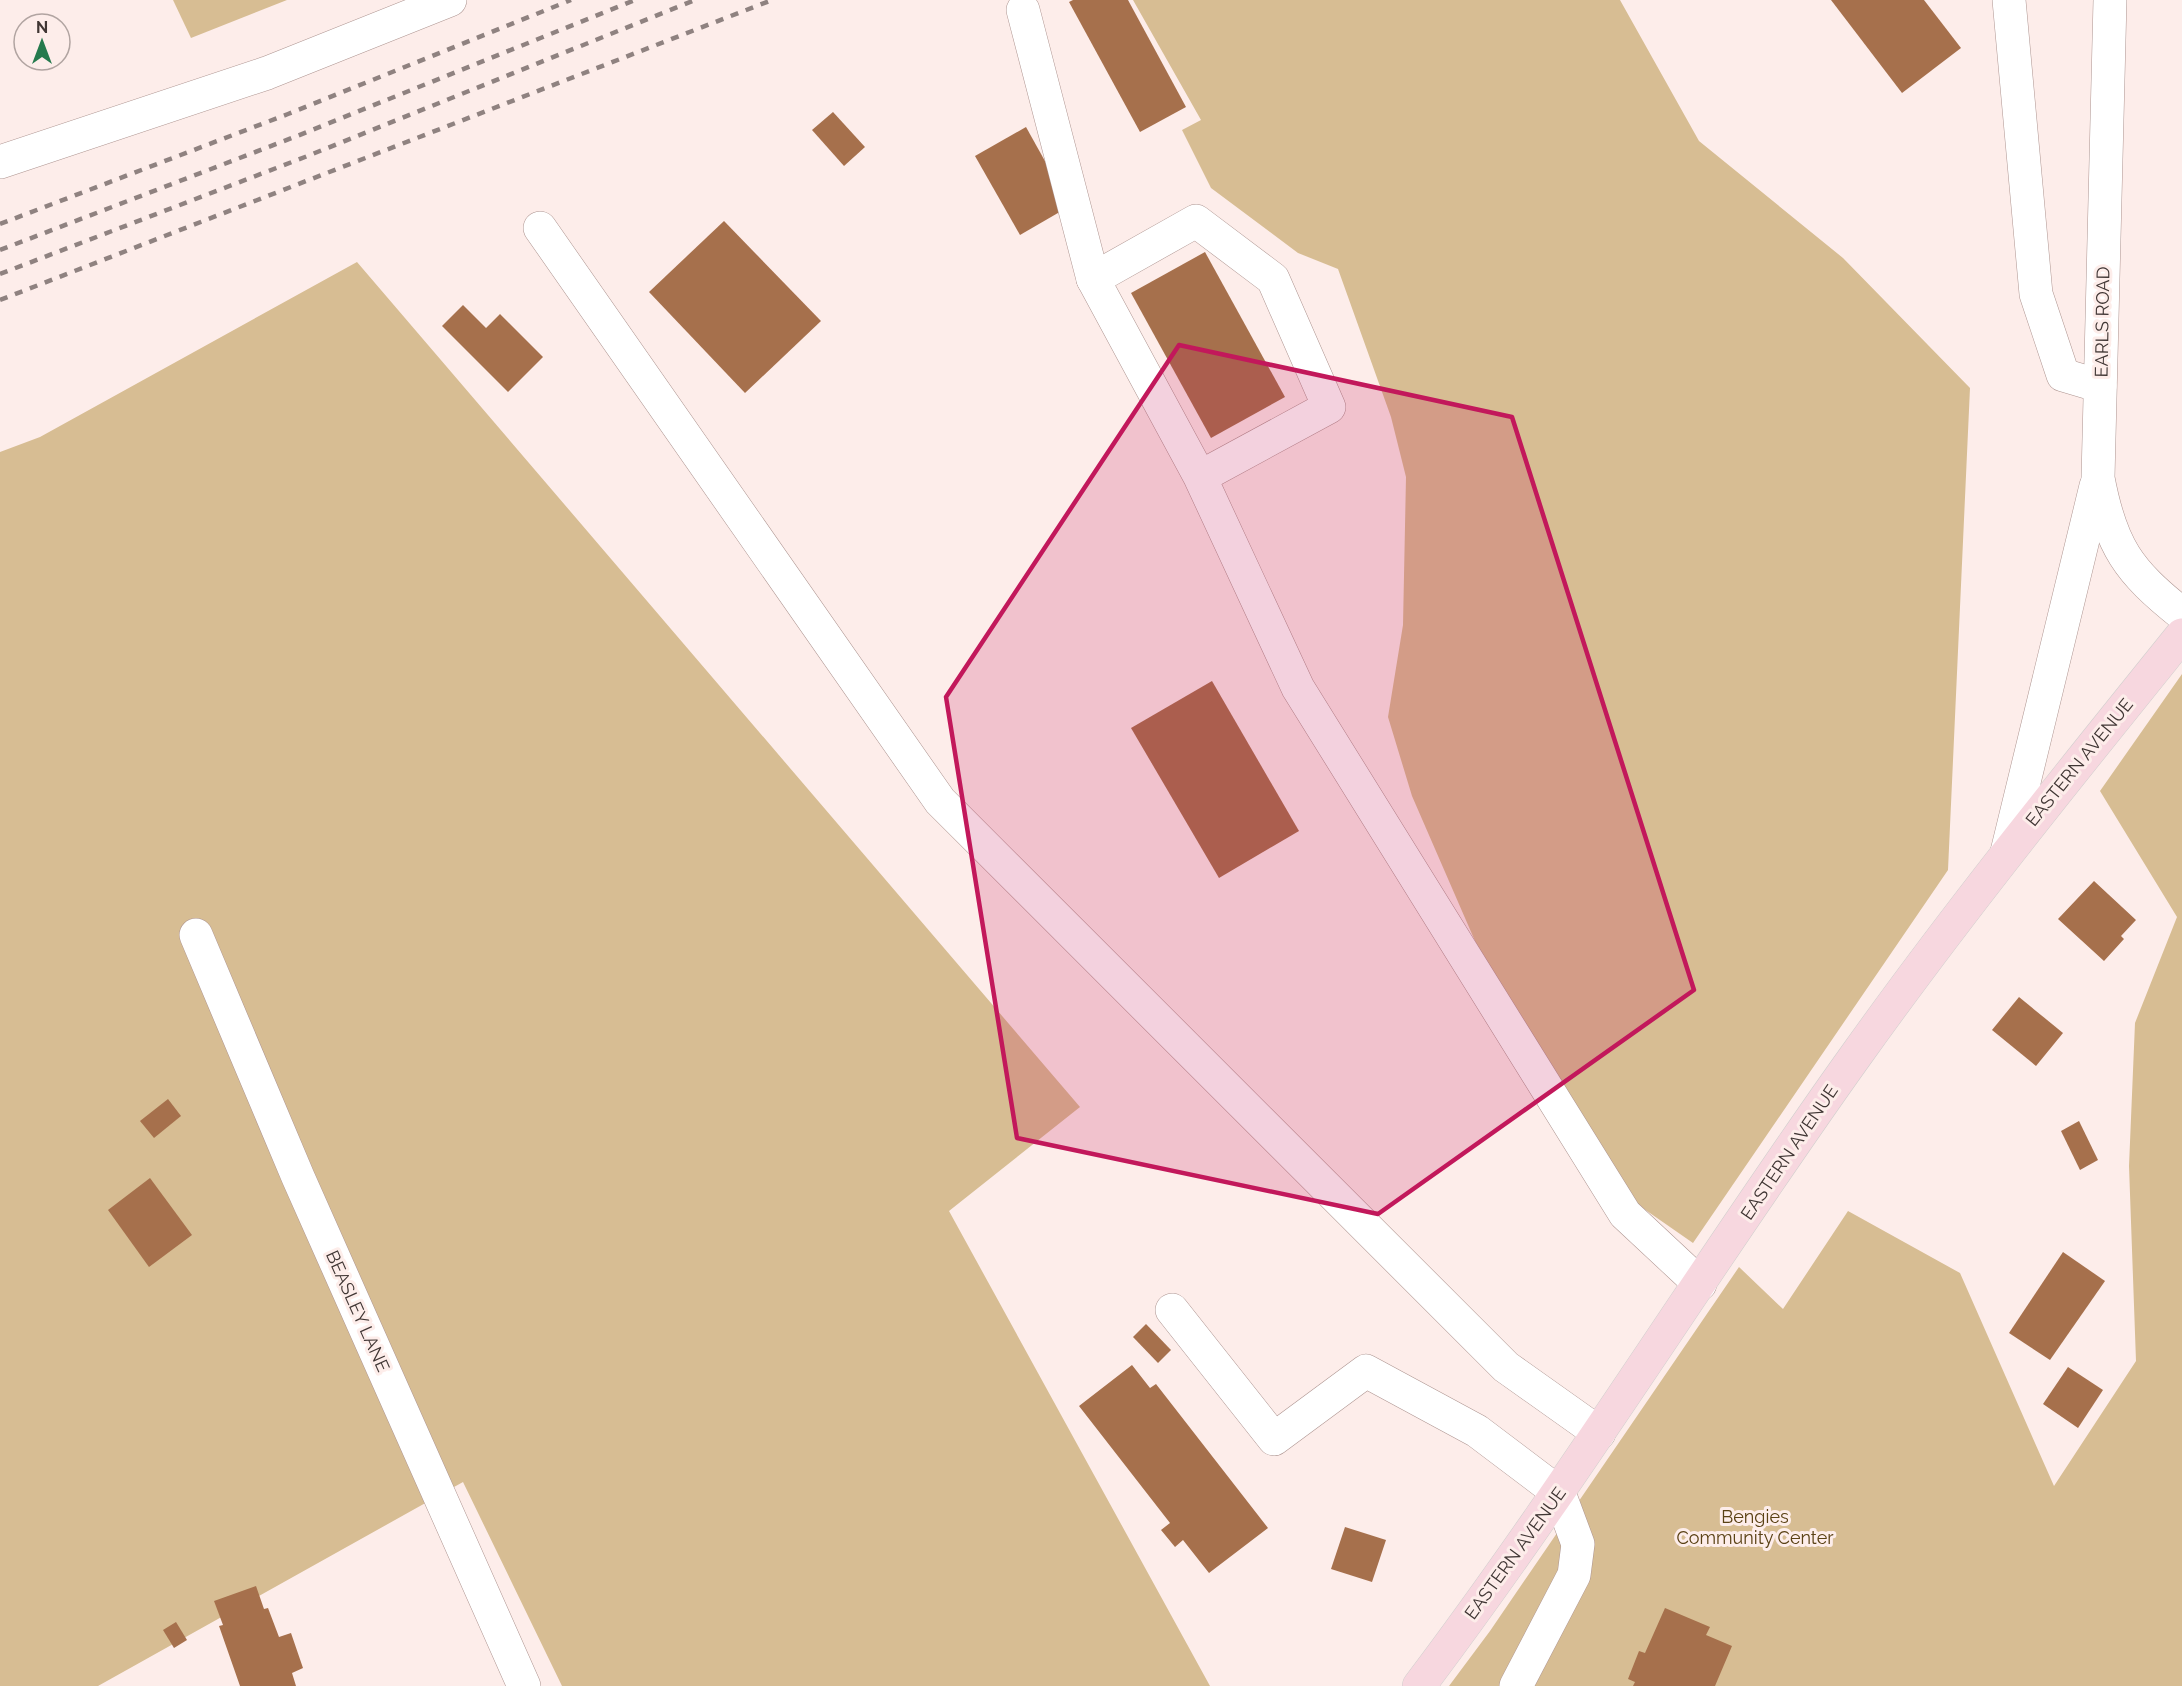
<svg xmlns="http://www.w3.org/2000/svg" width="2182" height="1686" viewBox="0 0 2182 1686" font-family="Raleway,sans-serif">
<rect width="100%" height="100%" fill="#fdedea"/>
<!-- green -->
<g fill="#d7bd93">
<path d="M 173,0 L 287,0 L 191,38 Z"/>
<path d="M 1133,0 L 1620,0 L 1699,141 L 1843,258 L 1970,388 L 1948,870 L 1693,1243 L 1634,1202 L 1527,1037 L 1475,941 L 1412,796 L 1388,717 L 1403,625 L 1406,477 L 1391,417 L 1338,269 L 1298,253 L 1211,188 L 1182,130 L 1201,120 Z"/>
<path d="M 357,262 L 1080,1107 L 949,1211 L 1210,1686 L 562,1686 L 463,1482 L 98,1686 L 0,1686 L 0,452 L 40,437 Z"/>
<path d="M 2182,674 L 2182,1686 L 1449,1686 L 1490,1631 L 1739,1267 L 1783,1309 L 1848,1211 L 1960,1273 L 2054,1486 L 2136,1361 L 2129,1166 L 2135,1023 L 2177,917 L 2100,791 Z"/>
</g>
<!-- building -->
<g fill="#a6704c">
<path d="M 1073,0 L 1128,0 L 1186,107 L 1140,132 L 1069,2 Z"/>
<path d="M 1831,0 L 1924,0 L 1961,48 L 1902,93 Z"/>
<path d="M 833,112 L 865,147 L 844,166 L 812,130 Z"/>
<path d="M 1026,127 L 1070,206 L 1020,235 L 975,156 Z"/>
<path d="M 724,221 L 821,321 L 745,393 L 649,292 Z"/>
<path d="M 1205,252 L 1285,397 L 1211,438 L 1131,293 Z"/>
<path d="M 463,305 L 486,328 L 500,314 L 543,357 L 508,392 L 442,326 Z"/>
<path d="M 1212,681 L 1299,831 L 1219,878 L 1131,728 Z"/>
<path d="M 2094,881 L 2136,920 L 2121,936 L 2124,939 L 2104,961 L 2058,919 Z"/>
<path d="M 2019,997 L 2063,1033 L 2036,1066 L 1992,1030 Z"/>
<path d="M 168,1099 L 181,1116 L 154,1138 L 140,1121 Z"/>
<path d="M 2079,1121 L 2098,1160 L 2080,1170 L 2061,1131 Z"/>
<path d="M 150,1178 L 192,1235 L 149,1267 L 108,1210 Z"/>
<path d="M 2063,1252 L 2105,1281 L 2050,1360 L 2009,1333 Z"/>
<path d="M 1146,1324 L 1171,1350 L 1158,1363 L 1133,1337 Z"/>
<path d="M 1132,1365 L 1150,1388 L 1156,1384 L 1268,1528 L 1209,1573 L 1183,1540 L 1175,1547 L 1161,1530 L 1170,1523 L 1079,1406 Z"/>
<path d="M 2068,1367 L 2103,1390 L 2078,1428 L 2043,1404 Z"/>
<path d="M 1345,1527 L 1386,1540 L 1372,1582 L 1331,1569 Z"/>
<path d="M 256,1586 L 264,1609 L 268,1608 L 279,1637 L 291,1633 L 303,1668 L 292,1673 L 296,1686 L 240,1686 L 219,1626 L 223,1625 L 214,1601 Z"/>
<path d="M 1665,1608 L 1710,1627 L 1706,1635 L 1732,1646 L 1715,1686 L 1633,1686 L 1635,1682 L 1628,1679 L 1639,1651 L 1645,1653 Z"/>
<path d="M 176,1622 L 187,1640 L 174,1648 L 163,1630 Z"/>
</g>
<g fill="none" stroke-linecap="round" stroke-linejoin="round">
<!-- minor casing -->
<g stroke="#ae9591" stroke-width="34">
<g id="minor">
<path d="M 2009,0 L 2036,294 L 2063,375 L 2100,386"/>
<path d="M 2110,0 L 2098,478 C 2111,547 2128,571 2182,614"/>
<path d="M 1023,10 L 1093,279"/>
<path d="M 0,162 L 267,73 L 450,0"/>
<path d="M 540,228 L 940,801 L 1506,1367 L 1599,1433"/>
<path d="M 1200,477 L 1329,407 L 1273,279 L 1196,221 L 1093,279 L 1200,477 L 1298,688 L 1625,1214 L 1700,1284"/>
<path d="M 2007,852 L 2096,486"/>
<path d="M 196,935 L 298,1177 L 524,1686"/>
<path d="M 1172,1310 L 1274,1439 L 1366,1371 L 1477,1431 L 1559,1493 L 1578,1544 L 1574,1575 L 1516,1686"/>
</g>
</g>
<!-- major casing -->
<g stroke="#d1cfce" stroke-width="34">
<path id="major" d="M 1419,1686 C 1573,1482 1706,1265 1854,1058 C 1958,912 2070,774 2182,635"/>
</g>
<!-- minor -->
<use href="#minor" stroke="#fff" stroke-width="33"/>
<!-- major -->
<use href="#major" stroke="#f7d7df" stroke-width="33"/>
<!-- rail -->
<g stroke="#8f8280" stroke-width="4.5" stroke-dasharray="8 8" stroke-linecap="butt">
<path d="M 0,224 L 288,114 L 571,0"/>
<path d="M 0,250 L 297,136 L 635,0"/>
<path d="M 0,274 L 305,157 L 695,0"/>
<path d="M 0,300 L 772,0"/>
</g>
</g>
<!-- marked area -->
<path fill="#c2185b" fill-opacity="0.2" stroke="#c2185b" stroke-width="4.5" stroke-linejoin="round" d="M 1179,345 L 1512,417 L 1694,990 L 1378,1214 L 1017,1138 L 946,697 Z"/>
<g text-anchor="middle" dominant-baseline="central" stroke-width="6" stroke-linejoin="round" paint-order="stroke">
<!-- street labels -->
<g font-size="18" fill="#403634" stroke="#fdedea">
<text transform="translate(2102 322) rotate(-89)">EARLS ROAD</text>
<text transform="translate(2079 762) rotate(-51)">EASTERN AVENUE</text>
<text transform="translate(1789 1152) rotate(-56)">EASTERN AVENUE</text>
<text transform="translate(358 1311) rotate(66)">BEASLEY LANE</text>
<text transform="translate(1515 1553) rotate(-54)">EASTERN AVENUE</text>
</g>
<!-- park labels -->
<g font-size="18" fill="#5a4114" stroke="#fdedea">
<text x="1755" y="1516">Bengies<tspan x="1755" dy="21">Community Center</tspan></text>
</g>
</g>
<!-- north arrow -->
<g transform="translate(42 42)"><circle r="28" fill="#fdedea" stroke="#b1a4a1" stroke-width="1.5"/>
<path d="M0-4.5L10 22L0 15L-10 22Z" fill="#257a4d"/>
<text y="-9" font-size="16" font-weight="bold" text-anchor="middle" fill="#403634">N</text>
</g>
</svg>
